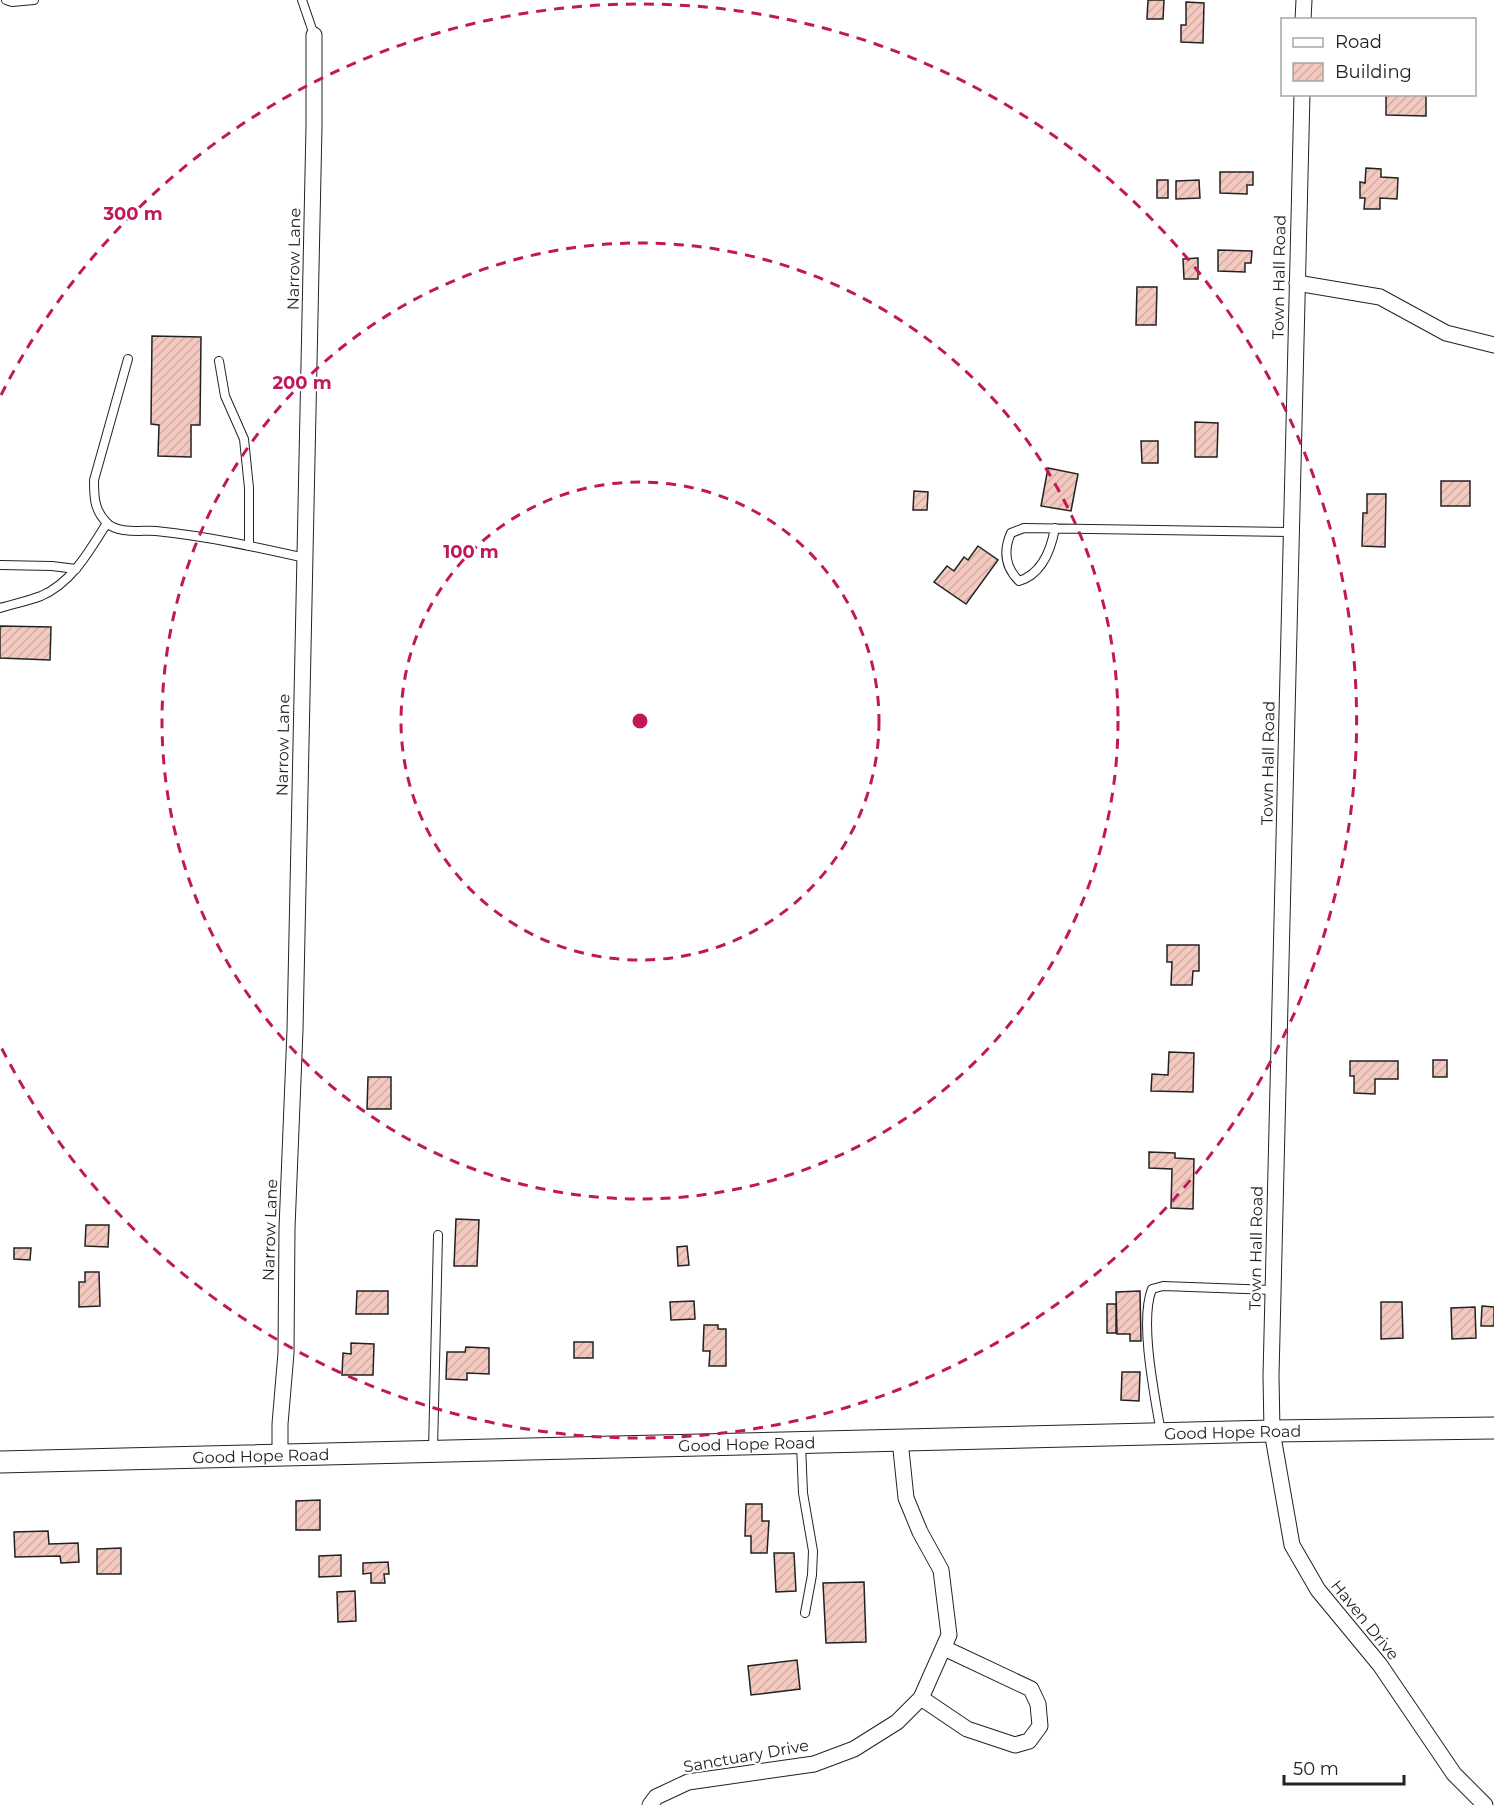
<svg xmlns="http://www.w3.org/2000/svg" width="1494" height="1805" viewBox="0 0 1494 1805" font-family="Montserrat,sans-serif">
<defs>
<pattern id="building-hatch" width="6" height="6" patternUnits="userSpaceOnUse" patternTransform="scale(1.5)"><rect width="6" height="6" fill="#f3c9c0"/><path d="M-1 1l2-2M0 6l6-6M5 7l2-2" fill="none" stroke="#d0aca5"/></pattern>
</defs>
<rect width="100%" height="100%" fill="#fff"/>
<!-- building -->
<g fill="url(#building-hatch)" stroke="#222" stroke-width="1.5">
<path d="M 1148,0 L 1164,0 L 1163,19 L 1147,19 Z"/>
<path d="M 1186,2 L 1204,3 L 1203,43 L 1181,42 L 1181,25 L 1186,25 Z"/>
<path d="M 1386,94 L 1426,94 L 1426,116 L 1386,115 Z"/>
<path d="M 1366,168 L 1381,169 L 1381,177 L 1398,178 L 1397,199 L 1380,198 L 1380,209 L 1364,209 L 1365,198 L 1360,198 L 1360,182 L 1365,183 Z"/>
<path d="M 1220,172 L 1253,172 L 1253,185 L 1247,185 L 1247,194 L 1220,193 Z"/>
<rect x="1157" y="180" width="11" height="18"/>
<path d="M 1199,180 L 1200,198 L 1176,199 L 1176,181 Z"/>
<path d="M 1218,250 L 1252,251 L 1251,263 L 1245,263 L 1245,272 L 1218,271 Z"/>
<path d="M 1198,258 L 1198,279 L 1184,279 L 1183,259 Z"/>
<path d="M 1137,287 L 1157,287 L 1156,325 L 1136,325 Z"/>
<path d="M 152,336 L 201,337 L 200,425 L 191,425 L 191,457 L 158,456 L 159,425 L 151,424 Z"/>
<path d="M 1195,422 L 1218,423 L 1217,457 L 1195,457 Z"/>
<path d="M 1141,441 L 1158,441 L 1158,463 L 1142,463 Z"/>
<path d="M 1048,468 L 1078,474 L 1071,511 L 1041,506 Z"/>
<rect x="1441" y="481" width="29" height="25"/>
<path d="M 914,491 L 928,492 L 927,510 L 913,510 Z"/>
<path d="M 1367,494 L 1386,494 L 1385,547 L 1362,546 L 1363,513 L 1367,513 Z"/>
<path d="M 978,546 L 998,560 L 966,604 L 934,582 L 947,566 L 954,571 L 964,557 L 968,560 Z"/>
<path d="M 0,626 L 51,627 L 50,660 L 0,658 Z"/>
<path d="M 1167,945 L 1199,945 L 1199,971 L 1193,971 L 1192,985 L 1171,985 L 1172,962 L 1167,962 Z"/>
<path d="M 1169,1052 L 1194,1053 L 1193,1092 L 1151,1091 L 1152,1074 L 1168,1075 Z"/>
<rect x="1433" y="1060" width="14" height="17"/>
<path d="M 1350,1061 L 1398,1061 L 1398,1079 L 1375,1079 L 1375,1094 L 1354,1093 L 1354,1076 L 1350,1076 Z"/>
<path d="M 368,1077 L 391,1077 L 391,1109 L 367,1109 Z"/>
<path d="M 1149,1152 L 1175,1153 L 1175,1158 L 1194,1159 L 1193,1209 L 1171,1208 L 1172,1169 L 1149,1168 Z"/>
<path d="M 456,1219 L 479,1220 L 477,1266 L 454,1266 Z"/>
<path d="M 86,1225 L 109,1225 L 108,1247 L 85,1246 Z"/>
<path d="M 687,1246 L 689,1265 L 678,1266 L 677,1247 Z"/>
<path d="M 14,1248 L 31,1248 L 30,1260 L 14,1259 Z"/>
<path d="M 85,1272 L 99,1272 L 100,1306 L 79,1307 L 79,1282 L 85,1282 Z"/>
<path d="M 357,1291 L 388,1291 L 388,1314 L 356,1314 Z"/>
<path d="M 1140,1291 L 1141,1341 L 1130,1341 L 1130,1334 L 1117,1334 L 1116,1292 Z"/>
<path d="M 694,1301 L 695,1319 L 671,1320 L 670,1302 Z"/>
<path d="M 1381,1302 L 1402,1302 L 1403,1338 L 1381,1339 Z"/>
<rect x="1107" y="1304" width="9" height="29"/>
<path d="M 1482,1306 L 1494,1307 L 1494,1326 L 1481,1326 Z"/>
<path d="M 1475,1307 L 1476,1338 L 1452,1339 L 1451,1308 Z"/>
<path d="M 704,1325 L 718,1325 L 718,1329 L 726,1329 L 726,1366 L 709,1366 L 710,1351 L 703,1351 Z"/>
<rect x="574" y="1342" width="19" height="16"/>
<path d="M 351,1343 L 374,1344 L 373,1375 L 342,1375 L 343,1353 L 351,1354 Z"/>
<path d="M 466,1347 L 489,1348 L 489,1374 L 467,1373 L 467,1380 L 446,1379 L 447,1352 L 465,1352 Z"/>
<path d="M 1122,1372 L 1140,1372 L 1139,1401 L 1121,1400 Z"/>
<path d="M 320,1500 L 320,1530 L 296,1530 L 296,1501 Z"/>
<path d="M 746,1504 L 762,1504 L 762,1521 L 769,1521 L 767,1553 L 751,1553 L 751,1536 L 745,1536 Z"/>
<path d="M 48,1531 L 49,1544 L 78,1543 L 79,1562 L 61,1563 L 60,1556 L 15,1557 L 14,1532 Z"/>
<path d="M 121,1548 L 121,1574 L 97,1574 L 97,1549 Z"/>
<path d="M 774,1553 L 794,1553 L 796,1591 L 776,1592 Z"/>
<path d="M 341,1555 L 341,1576 L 319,1577 L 319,1556 Z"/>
<path d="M 388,1562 L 389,1574 L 384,1574 L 385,1583 L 371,1583 L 371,1573 L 363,1574 L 363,1563 Z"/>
<path d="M 864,1582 L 866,1642 L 826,1643 L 823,1583 Z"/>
<path d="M 355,1591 L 356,1621 L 338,1622 L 337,1592 Z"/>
<path d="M 797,1660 L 800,1689 L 751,1695 L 748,1666 Z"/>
</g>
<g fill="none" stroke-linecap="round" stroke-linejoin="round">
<!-- lane casing -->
<g stroke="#222" stroke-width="10">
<g id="lane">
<path d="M 6,0 L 12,2 L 34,0"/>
<path d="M 302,0 L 314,35"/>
<path d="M 128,359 L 94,480 C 94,497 94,510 107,523 C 118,534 141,530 156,531 C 206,536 256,547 305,558"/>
<path d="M 219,361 L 225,396 L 244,439 L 249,488 L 249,546"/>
<path d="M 1055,528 C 1051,550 1042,574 1019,581 C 1005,567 1003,551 1011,533 L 1024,528 L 1292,532"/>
<path d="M 0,565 L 52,566 L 76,569"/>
<path d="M 0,608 C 13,604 28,601 41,596 C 72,583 90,550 107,523"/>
<path d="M 1161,1433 C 1155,1397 1139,1321 1152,1289 L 1163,1286 L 1274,1290"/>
<path d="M 801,1444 L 803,1493 L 813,1551 L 812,1575 L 805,1613"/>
<path d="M 433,1450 L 438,1235"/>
</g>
</g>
<!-- street casing -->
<g stroke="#222" stroke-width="17">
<g id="street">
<path d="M 1303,20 L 1304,0"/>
<path d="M 1302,94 L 1271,1376 L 1272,1431 L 1292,1545 L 1318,1590 L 1380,1665 L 1454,1774 L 1485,1805"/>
<path d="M 1297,283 L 1380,297 L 1446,333 L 1494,345"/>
<path d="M 280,1455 L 280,1424 L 286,1353 L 287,1228 L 295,1030 L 314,126 L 314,35"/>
<path d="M 921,1698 L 967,1729 L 1015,1745 L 1029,1741 L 1040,1726 L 1038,1704 L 1031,1689 L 944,1648"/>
<path d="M 650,1805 L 656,1797 L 688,1782 L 814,1764 L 854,1749 L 897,1722 L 921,1698 L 949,1635 L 941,1570 L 920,1532 L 906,1498 L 900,1440"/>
</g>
</g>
<!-- secondary casing -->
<g stroke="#222" stroke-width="23">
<g id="secondary">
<path id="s1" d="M 0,1462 L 1272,1431 L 1494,1428"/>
</g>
</g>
<!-- lane -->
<use href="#lane" stroke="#fff" stroke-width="8"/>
<!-- street -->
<use href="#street" stroke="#fff" stroke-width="15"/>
<!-- secondary -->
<use href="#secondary" stroke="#fff" stroke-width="21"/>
</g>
<!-- distance rings -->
<g fill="none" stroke="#c2185b" stroke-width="3" stroke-dasharray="10 8">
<circle cx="640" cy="721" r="239"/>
<circle cx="640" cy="721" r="478"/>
<path d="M1 395A717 717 0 1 1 1 1047"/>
</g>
<g text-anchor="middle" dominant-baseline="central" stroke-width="4.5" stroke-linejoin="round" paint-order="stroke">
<!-- street labels -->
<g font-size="16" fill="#222" stroke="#fff">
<text transform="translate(294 259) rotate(-89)">Narrow Lane</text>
<text transform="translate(1279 277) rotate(-89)">Town Hall Road</text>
<text transform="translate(283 745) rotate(-89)">Narrow Lane</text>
<text transform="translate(1268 763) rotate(-89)">Town Hall Road</text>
<text transform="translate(270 1230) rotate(-88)">Narrow Lane</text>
<text transform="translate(1256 1248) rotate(-89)">Town Hall Road</text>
<text stroke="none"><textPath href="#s1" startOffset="1233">Good Hope Road</textPath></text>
<text stroke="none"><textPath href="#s1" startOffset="747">Good Hope Road</textPath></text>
<text stroke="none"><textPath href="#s1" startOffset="261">Good Hope Road</textPath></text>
<text transform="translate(1365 1620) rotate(51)">Haven Drive</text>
<text transform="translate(746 1756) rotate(-10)">Sanctuary Drive</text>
</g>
</g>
<circle cx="640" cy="721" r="9" fill="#c2185b" stroke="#fff" stroke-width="3"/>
<g font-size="18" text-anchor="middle" font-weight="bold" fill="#c2185b" stroke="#fff" stroke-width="4.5" stroke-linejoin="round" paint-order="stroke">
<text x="133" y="220">300 m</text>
<text x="302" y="389">200 m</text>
<text x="471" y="558">100 m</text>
</g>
<!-- legend -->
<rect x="1281" y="18" width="195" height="78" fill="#ffffff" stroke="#a7a7a7" stroke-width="1.5"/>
<rect x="1293" y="38" width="30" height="9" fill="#ffffff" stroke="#a7a7a7" stroke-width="1.5"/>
<text x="1335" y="48" font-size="18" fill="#222222">Road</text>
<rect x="1293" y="63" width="30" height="18" fill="url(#building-hatch)" stroke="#a7a7a7" stroke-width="1.5"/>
<text x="1335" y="78" font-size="18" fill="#222222">Building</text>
<!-- scale -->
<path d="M1284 1775v9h120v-9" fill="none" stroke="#222222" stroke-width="3"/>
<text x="1293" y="1775" font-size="18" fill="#222222" stroke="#ffffff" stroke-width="4.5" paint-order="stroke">50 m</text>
</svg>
